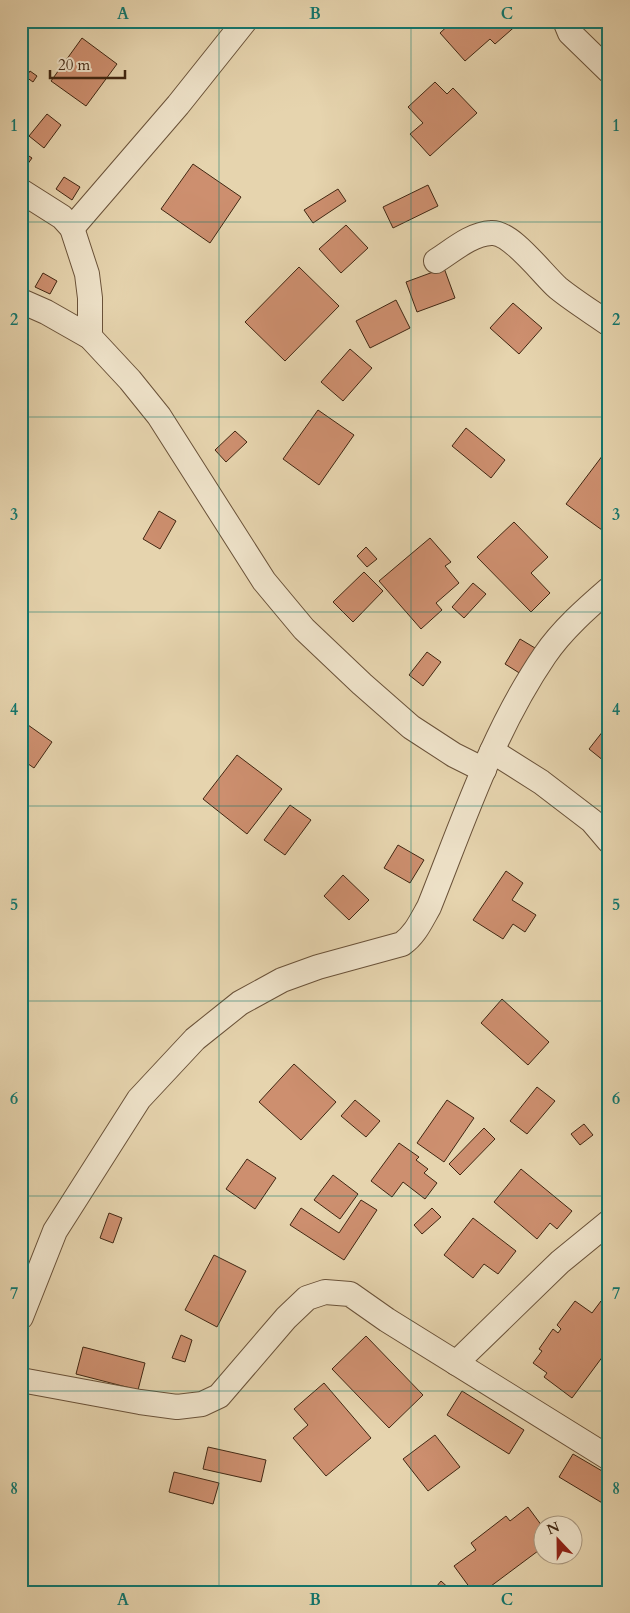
<svg xmlns="http://www.w3.org/2000/svg" width="630" height="1613" viewBox="0 0 630 1613" font-family="Cardo,serif">
<rect width="100%" height="100%" fill="#e6d4ae"/>
<filter id="stains"><feTurbulence type="fractalNoise" baseFrequency=".004" numOctaves="4"/><feColorMatrix values="0 0 0 0 .2 0 0 0 0 .09 0 0 0 0 .02 0 0 0 .5 -.17"/></filter>
<radialGradient id="worn" r=".72"><stop offset=".6" stop-color="#630" stop-opacity="0"/><stop offset="1" stop-color="#630" stop-opacity=".3"/></radialGradient>
<!-- building -->
<g fill="#cd8f6f" stroke="#412712">
<path d="M 453,21 L 518,21 L 519,23 L 495,44 L 490,39 L 465,61 L 440,33 Z"/>
<path d="M 82,38 L 117,64 L 86,106 L 51,81 Z"/>
<path d="M 30,71 L 37,76 L 33,82 L 26,77 Z"/>
<path d="M 435,82 L 447,94 L 453,88 L 477,113 L 430,156 L 410,134 L 423,123 L 408,107 Z"/>
<path d="M 47,114 L 61,125 L 44,148 L 29,136 Z"/>
<path d="M 21,151 L 32,158 L 22,172 L 21,171 Z"/>
<path d="M 193,164 L 241,197 L 210,243 L 161,209 Z"/>
<path d="M 64,177 L 80,187 L 72,200 L 56,189 Z"/>
<path d="M 428,185 L 438,206 L 393,228 L 383,207 Z"/>
<path d="M 338,189 L 346,201 L 313,223 L 304,210 Z"/>
<path d="M 346,225 L 368,248 L 341,273 L 319,249 Z"/>
<path d="M 609,231 L 609,245 L 602,238 Z"/>
<path d="M 299,267 L 339,306 L 285,361 L 245,322 Z"/>
<path d="M 444,268 L 455,298 L 417,312 L 406,282 Z"/>
<path d="M 43,273 L 57,281 L 50,294 L 35,287 Z"/>
<path d="M 396,300 L 410,328 L 370,348 L 356,321 Z"/>
<path d="M 513,303 L 542,328 L 519,354 L 490,328 Z"/>
<path d="M 350,349 L 372,368 L 343,401 L 321,382 Z"/>
<path d="M 318,410 L 354,435 L 319,485 L 283,459 Z"/>
<path d="M 466,428 L 505,460 L 491,478 L 452,446 Z"/>
<path d="M 235,431 L 247,442 L 226,462 L 215,450 Z"/>
<path d="M 609,447 L 609,522 L 602,530 L 566,504 Z"/>
<path d="M 159,511 L 176,521 L 160,549 L 143,539 Z"/>
<path d="M 514,522 L 548,557 L 531,573 L 550,593 L 531,612 L 477,557 Z"/>
<path d="M 430,538 L 451,562 L 445,566 L 459,583 L 436,603 L 442,610 L 421,629 L 379,581 Z"/>
<path d="M 366,547 L 377,559 L 367,567 L 357,556 Z"/>
<path d="M 364,572 L 383,591 L 353,622 L 333,602 Z"/>
<path d="M 473,583 L 486,594 L 464,618 L 452,607 Z"/>
<path d="M 520,639 L 545,654 L 529,679 L 505,664 Z"/>
<path d="M 427,652 L 441,662 L 423,686 L 409,675 Z"/>
<path d="M 21,720 L 52,742 L 34,768 L 21,759 Z"/>
<path d="M 607,726 L 609,728 L 609,765 L 589,749 Z"/>
<path d="M 237,755 L 282,789 L 247,834 L 203,799 Z"/>
<path d="M 290,805 L 311,820 L 285,855 L 264,840 Z"/>
<path d="M 398,845 L 424,860 L 410,883 L 384,868 Z"/>
<path d="M 506,871 L 523,883 L 512,900 L 536,915 L 525,932 L 513,924 L 503,939 L 473,920 Z"/>
<path d="M 343,875 L 369,900 L 349,920 L 324,896 Z"/>
<path d="M 502,999 L 549,1042 L 528,1065 L 481,1023 Z"/>
<path d="M 294,1064 L 336,1102 L 301,1140 L 259,1102 Z"/>
<path d="M 537,1087 L 555,1101 L 527,1134 L 510,1121 Z"/>
<path d="M 355,1100 L 380,1121 L 366,1137 L 341,1116 Z"/>
<path d="M 447,1100 L 474,1118 L 444,1162 L 417,1143 Z"/>
<path d="M 584,1124 L 593,1135 L 580,1145 L 571,1134 Z"/>
<path d="M 484,1128 L 495,1139 L 460,1175 L 449,1164 Z"/>
<path d="M 399,1143 L 419,1157 L 416,1160 L 428,1169 L 424,1173 L 437,1183 L 425,1199 L 403,1182 L 392,1197 L 371,1181 Z"/>
<path d="M 247,1159 L 276,1178 L 255,1209 L 226,1189 Z"/>
<path d="M 521,1169 L 572,1211 L 557,1229 L 550,1223 L 537,1239 L 494,1202 Z"/>
<path d="M 333,1175 L 358,1194 L 340,1219 L 314,1200 Z"/>
<path d="M 361,1200 L 377,1210 L 344,1260 L 290,1225 L 301,1208 L 339,1233 Z"/>
<path d="M 432,1208 L 441,1217 L 422,1234 L 414,1225 Z"/>
<path d="M 109,1213 L 122,1218 L 113,1243 L 100,1238 Z"/>
<path d="M 473,1218 L 516,1251 L 498,1274 L 484,1264 L 473,1278 L 444,1255 Z"/>
<path d="M 214,1255 L 246,1271 L 217,1327 L 185,1310 Z"/>
<path d="M 575,1301 L 592,1313 L 601,1301 L 609,1307 L 609,1332 L 602,1341 L 609,1348 L 572,1398 L 544,1377 L 547,1373 L 533,1363 L 542,1351 L 539,1349 L 553,1329 L 558,1333 L 561,1329 L 557,1325 Z"/>
<path d="M 181,1335 L 192,1340 L 185,1362 L 172,1358 Z"/>
<path d="M 366,1336 L 423,1395 L 389,1428 L 332,1369 Z"/>
<path d="M 83,1347 L 145,1363 L 138,1390 L 76,1374 Z"/>
<path d="M 324,1383 L 371,1438 L 326,1476 L 293,1438 L 308,1425 L 294,1409 Z"/>
<path d="M 462,1391 L 524,1430 L 509,1454 L 447,1415 Z"/>
<path d="M 435,1435 L 460,1467 L 428,1491 L 403,1459 Z"/>
<path d="M 208,1447 L 266,1460 L 261,1482 L 203,1469 Z"/>
<path d="M 573,1454 L 609,1475 L 609,1507 L 559,1477 Z"/>
<path d="M 174,1472 L 219,1483 L 213,1504 L 169,1492 Z"/>
<path d="M 528,1507 L 542,1526 L 542,1548 L 483,1592 L 473,1592 L 454,1566 L 476,1550 L 471,1543 L 506,1516 L 510,1521 Z"/>
<path d="M 441,1581 L 453,1592 L 432,1592 Z"/>
</g>
<g fill="none" stroke-linecap="round" stroke-linejoin="round">
<!-- minor casing -->
<g stroke="#6a5239" stroke-width="26">
<g id="minor">
<path d="M 565,21 L 570,33 L 609,71"/>
<path d="M 21,191 L 62,217 L 72,228 L 87,274 L 90,298 L 90,337"/>
<path d="M 72,228 L 178,105 L 245,21"/>
<path d="M 436,261 C 452,251 471,234 491,233 C 511,231 543,275 558,288 C 574,301 592,312 609,324"/>
<path d="M 21,301 L 46,312 L 90,337 L 130,380 L 159,416 L 264,581 L 304,629 L 362,684 L 411,727 L 454,755 L 484,770"/>
<path d="M 492,751 L 541,782 L 592,821 L 609,841"/>
<path d="M 21,1317 L 55,1231 L 139,1099 L 195,1039 L 240,1003 L 282,980 L 318,967 L 402,944 C 415,935 421,921 429,907 C 463,822 493,731 545,655 C 562,630 587,608 609,589"/>
<path d="M 456,1363 L 560,1262 L 609,1222"/>
<path d="M 21,1380 L 140,1402 L 177,1407 L 202,1404 L 219,1396 L 286,1318 L 307,1298 L 325,1292 L 350,1294 L 387,1320 L 609,1458"/>
</g>
</g>
<!-- minor -->
<use href="#minor" stroke="#efe3ca" stroke-width="24"/>
</g>
<!-- grid -->
<path fill="none" stroke="#0f766e" stroke-width="1" stroke-opacity="0.55" d="M 219,21 L 219,1592M 411,21 L 411,1592M 21,222 L 609,222M 21,417 L 609,417M 21,612 L 609,612M 21,806 L 609,806M 21,1001 L 609,1001M 21,1196 L 609,1196M 21,1391 L 609,1391"/>
<!-- margin -->
<rect width="630" height="1613" fill="none" stroke="#e6d4ae" stroke-width="55"/>
<!-- north arrow -->
<g transform="translate(558 1540) rotate(338)"><circle r="24" fill="#efe3ca" stroke="#a99880"/>
<path d="M0-4L9 19L0 12L-9 19Z" fill="#8f2418"/>
<text y="-8" font-size="14" font-weight="bold" text-anchor="middle" fill="#412712">N</text>
</g>
<!-- scale -->
<path d="M50 70v8h75v-8" fill="none" stroke="#412712" stroke-width="2.5"/>
<text x="58" y="70" font-size="15" fill="#412712" stroke="#efe3ca" stroke-width="4" paint-order="stroke">20 m</text>
<rect x="28" y="28" width="574" height="1558" fill="none" stroke="#0f766e" stroke-width="2"/>
<g font-size="16" text-anchor="middle" font-weight="bold" fill="#0f766e">
<text x="123" y="19">A</text>
<text x="315" y="19">B</text>
<text x="507" y="19">C</text>
<text x="14" y="131">1</text>
<text x="616" y="131">1</text>
<text x="14" y="325">2</text>
<text x="616" y="325">2</text>
<text x="14" y="520">3</text>
<text x="616" y="520">3</text>
<text x="14" y="715">4</text>
<text x="616" y="715">4</text>
<text x="14" y="910">5</text>
<text x="616" y="910">5</text>
<text x="14" y="1104">6</text>
<text x="616" y="1104">6</text>
<text x="14" y="1299">7</text>
<text x="616" y="1299">7</text>
<text x="14" y="1494">8</text>
<text x="616" y="1494">8</text>
<text x="123" y="1605">A</text>
<text x="315" y="1605">B</text>
<text x="507" y="1605">C</text>
</g>
<rect width="100%" height="100%" filter="url(#stains)"/>
<rect width="100%" height="100%" fill="url(#worn)"/>
</svg>
